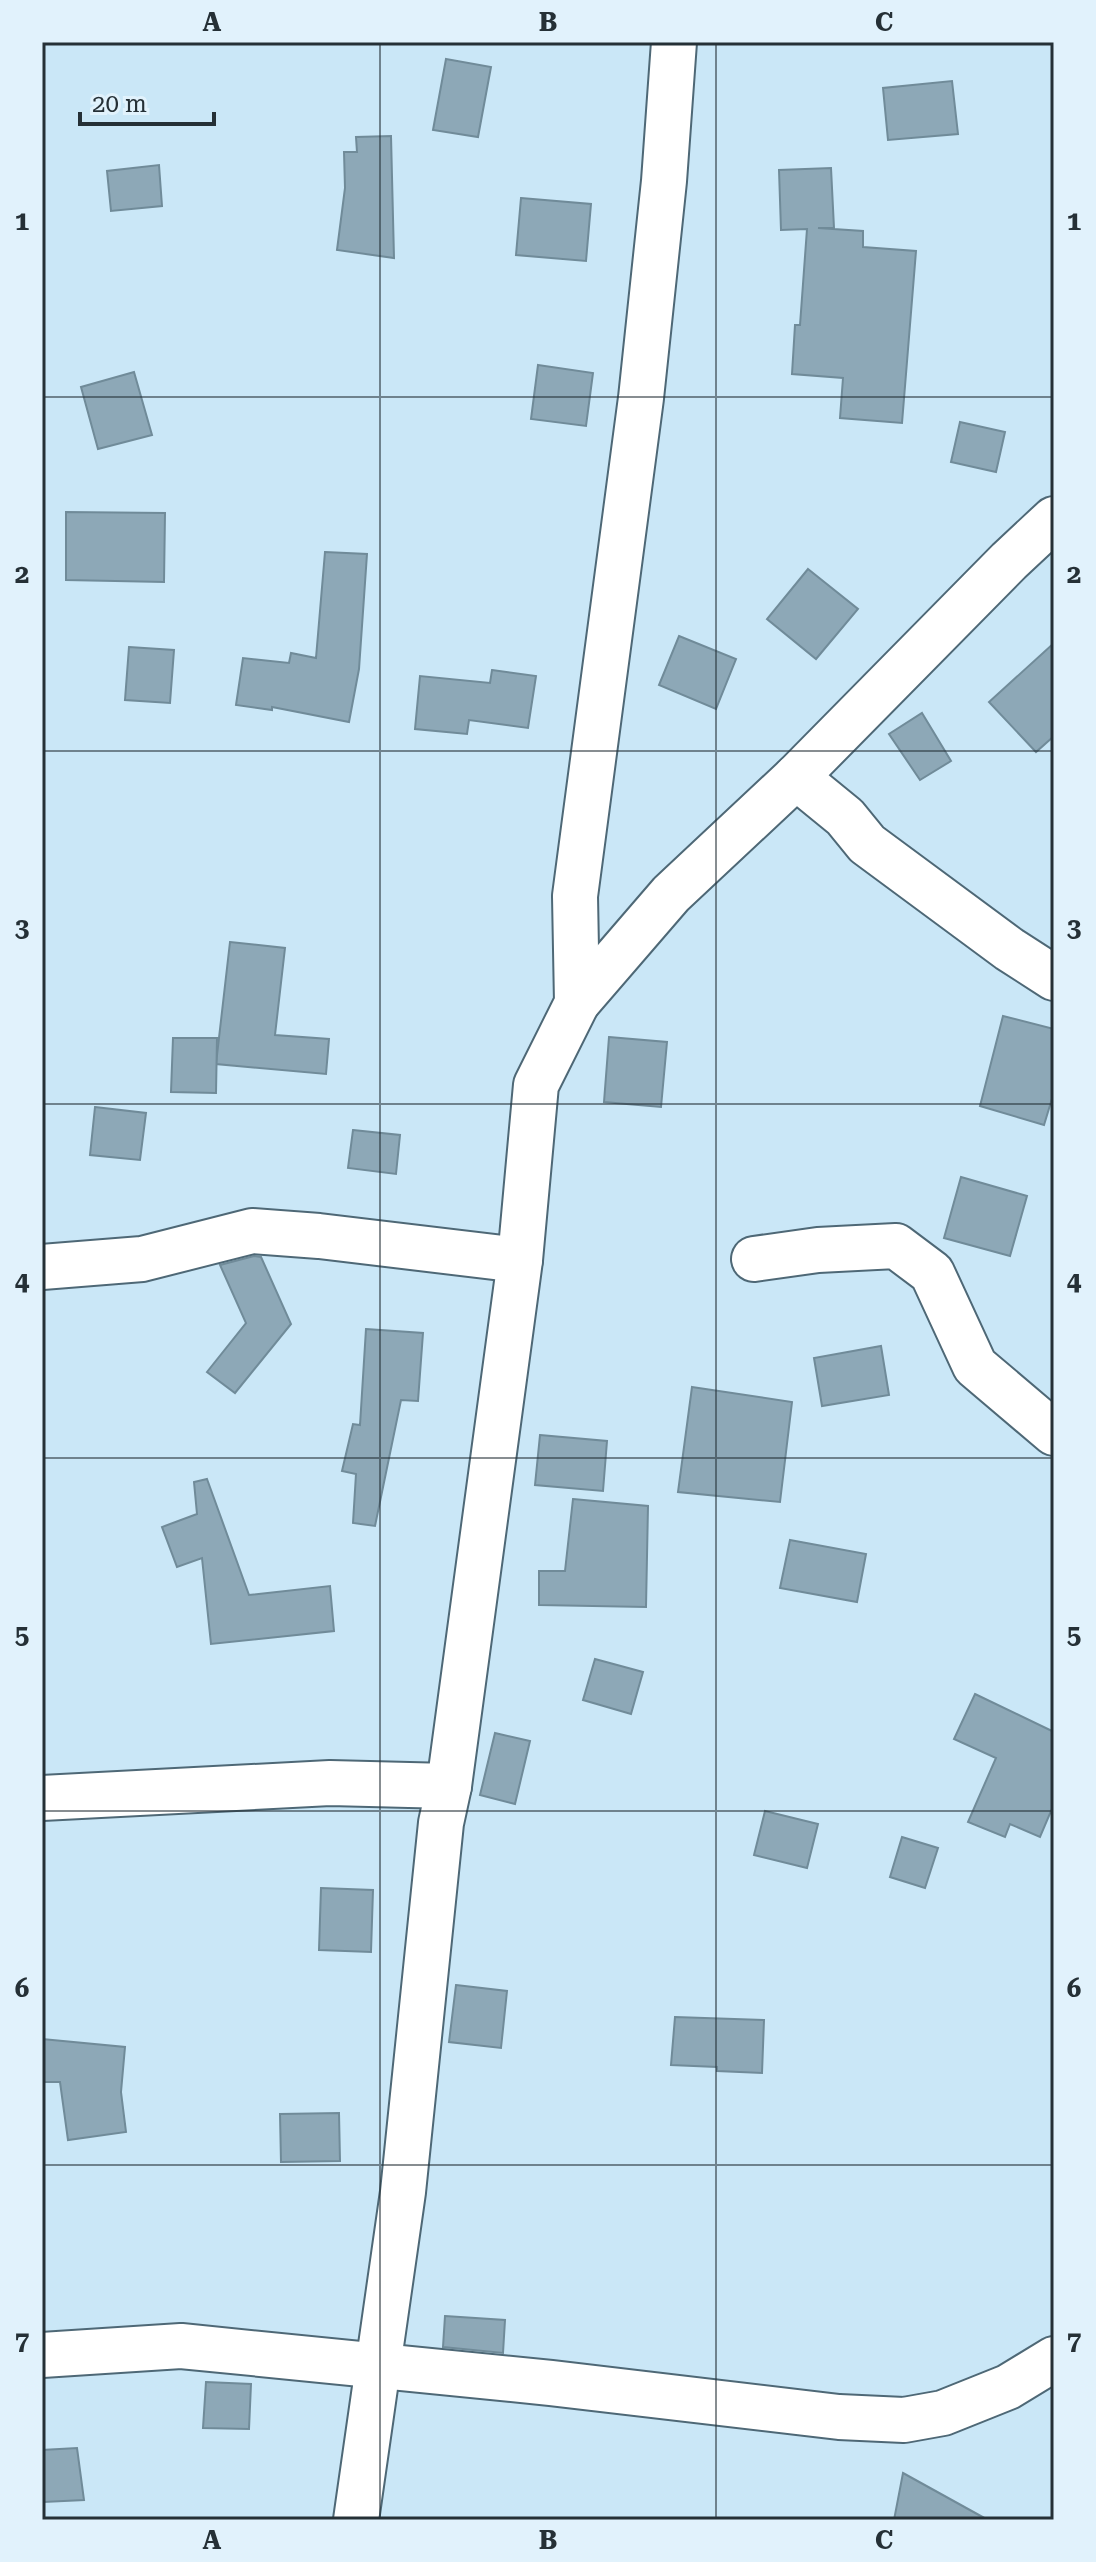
<svg xmlns="http://www.w3.org/2000/svg" width="1096" height="2562" viewBox="0 0 1096 2562" font-family="'Roboto Serif',serif">
<rect width="100%" height="100%" fill="#cae7f7"/>
<!-- building -->
<g fill="#8da8b7" stroke="#708b99" stroke-width="2">
<path d="M 446,59 L 491,67 L 478,137 L 433,130 Z"/>
<path d="M 952,81 L 958,134 L 888,140 L 883,88 Z"/>
<path d="M 391,136 L 394,258 L 337,250 L 345,188 L 344,152 L 357,152 L 356,137 Z"/>
<path d="M 159,165 L 162,206 L 111,211 L 107,171 Z"/>
<path d="M 831,168 L 834,228 L 818,228 L 863,231 L 863,247 L 916,251 L 902,423 L 840,418 L 843,378 L 792,374 L 795,325 L 800,325 L 807,229 L 781,230 L 779,170 Z"/>
<path d="M 521,198 L 591,204 L 586,261 L 516,255 Z"/>
<path d="M 538,365 L 593,373 L 586,426 L 531,419 Z"/>
<path d="M 134,372 L 152,435 L 98,449 L 81,387 Z"/>
<path d="M 960,422 L 1005,432 L 996,472 L 951,462 Z"/>
<path d="M 66,512 L 165,513 L 164,582 L 66,580 Z"/>
<path d="M 325,552 L 367,554 L 359,669 L 349,722 L 272,707 L 272,710 L 236,705 L 243,658 L 289,663 L 291,653 L 316,658 Z"/>
<path d="M 808,569 L 858,609 L 816,659 L 767,619 Z"/>
<path d="M 679,636 L 736,659 L 716,709 L 659,685 Z"/>
<path d="M 1054,643 L 1054,736 L 1036,752 L 989,702 Z"/>
<path d="M 129,647 L 174,650 L 170,703 L 125,700 Z"/>
<path d="M 492,670 L 536,676 L 528,728 L 469,720 L 467,734 L 415,729 L 420,676 L 490,683 Z"/>
<path d="M 922,713 L 951,761 L 920,780 L 889,734 Z"/>
<path d="M 230,942 L 285,948 L 275,1035 L 329,1039 L 326,1074 L 216,1064 Z"/>
<path d="M 1003,1016 L 1054,1029 L 1054,1092 L 1044,1125 L 980,1106 Z"/>
<path d="M 609,1037 L 667,1042 L 661,1107 L 604,1102 Z"/>
<path d="M 173,1038 L 217,1038 L 216,1093 L 171,1092 Z"/>
<path d="M 95,1107 L 146,1113 L 140,1160 L 90,1155 Z"/>
<path d="M 353,1130 L 400,1135 L 396,1174 L 348,1168 Z"/>
<path d="M 961,1177 L 1027,1196 L 1010,1256 L 944,1238 Z"/>
<path d="M 254,1256 L 261,1257 L 291,1324 L 235,1393 L 207,1372 L 246,1323 L 220,1265 Z"/>
<path d="M 366,1329 L 423,1333 L 418,1401 L 401,1400 L 375,1526 L 353,1523 L 356,1474 L 342,1471 L 353,1424 L 360,1425 Z"/>
<path d="M 881,1346 L 889,1395 L 822,1406 L 814,1358 Z"/>
<path d="M 692,1387 L 792,1402 L 780,1502 L 678,1492 Z"/>
<path d="M 540,1435 L 607,1441 L 603,1491 L 535,1485 Z"/>
<path d="M 207,1479 L 249,1595 L 330,1586 L 334,1631 L 211,1644 L 202,1558 L 177,1567 L 162,1527 L 197,1514 L 194,1482 Z"/>
<path d="M 573,1499 L 648,1506 L 646,1607 L 539,1605 L 539,1571 L 565,1571 Z"/>
<path d="M 790,1540 L 866,1554 L 857,1602 L 780,1588 Z"/>
<path d="M 595,1659 L 643,1672 L 631,1714 L 583,1700 Z"/>
<path d="M 975,1694 L 1054,1732 L 1054,1804 L 1040,1837 L 1010,1824 L 1005,1837 L 968,1822 L 996,1758 L 954,1739 Z"/>
<path d="M 495,1733 L 530,1741 L 515,1804 L 480,1795 Z"/>
<path d="M 765,1811 L 818,1824 L 807,1868 L 754,1855 Z"/>
<path d="M 902,1837 L 938,1848 L 925,1888 L 890,1877 Z"/>
<path d="M 321,1888 L 373,1890 L 371,1952 L 319,1950 Z"/>
<path d="M 456,1985 L 507,1991 L 501,2048 L 449,2042 Z"/>
<path d="M 675,2017 L 764,2020 L 762,2073 L 717,2071 L 717,2067 L 671,2065 Z"/>
<path d="M 42,2039 L 125,2047 L 121,2092 L 126,2132 L 68,2140 L 60,2082 L 42,2082 Z"/>
<path d="M 339,2113 L 340,2161 L 281,2162 L 280,2114 Z"/>
<path d="M 445,2316 L 505,2320 L 503,2353 L 443,2347 Z"/>
<path d="M 206,2382 L 251,2384 L 249,2429 L 203,2428 Z"/>
<path d="M 77,2448 L 84,2500 L 44,2502 L 42,2450 Z"/>
<path d="M 903,2473 L 988,2520 L 894,2520 Z"/>
</g>
<g fill="none" stroke-linecap="round" stroke-linejoin="round">
<!-- minor casing -->
<g stroke="#4e6876" stroke-width="48">
<g id="minor">
<path d="M 796,777 L 845,817 L 867,844 L 1009,949 L 1054,978"/>
<path d="M 577,1003 L 671,894 L 796,777 L 1009,561 L 1054,519"/>
<path d="M 754,1259 L 818,1250 L 896,1246 L 932,1273 L 975,1366 L 1054,1433"/>
<path d="M 42,1267 L 142,1259 L 252,1231 L 319,1236 L 520,1260"/>
<path d="M 42,1798 L 330,1783 L 449,1786"/>
<path d="M 42,2355 L 181,2346 L 551,2383 L 839,2417 L 904,2420 L 943,2413 L 1008,2387 L 1054,2359"/>
<path d="M 356,2520 L 403,2192 L 441,1823 L 449,1786 L 520,1260 L 536,1085 L 577,1003 L 575,896 L 641,398 L 664,181 L 674,42"/>
</g>
</g>
<!-- minor -->
<use href="#minor" stroke="#fff" stroke-width="44"/>
</g>
<!-- grid -->
<path fill="none" stroke="#253036" stroke-width="2" stroke-opacity="0.55" d="M 380,42 L 380,2520M 716,42 L 716,2520M 42,397 L 1054,397M 42,751 L 1054,751M 42,1104 L 1054,1104M 42,1458 L 1054,1458M 42,1811 L 1054,1811M 42,2165 L 1054,2165"/>
<!-- border -->
<rect width="1096" height="2562" fill="none" stroke="#e1f2fc" stroke-width="88"/>
<!-- scale -->
<path d="M80 112v12h134v-12" fill="none" stroke="#253036" stroke-width="4"/>
<text x="92" y="112" font-size="24" fill="#253036" stroke="#e1f2fc" stroke-width="6" paint-order="stroke">20 m</text>
<rect x="44" y="44" width="1008" height="2474" fill="none" stroke="#253036" stroke-width="3"/>
<g font-size="26" text-anchor="middle" font-weight="bold" fill="#253036">
<text x="212" y="31">A</text>
<text x="548" y="31">B</text>
<text x="884" y="31">C</text>
<text x="22" y="230">1</text>
<text x="1074" y="230">1</text>
<text x="22" y="583">2</text>
<text x="1074" y="583">2</text>
<text x="22" y="937">3</text>
<text x="1074" y="937">3</text>
<text x="22" y="1290">4</text>
<text x="1074" y="1290">4</text>
<text x="22" y="1644">5</text>
<text x="1074" y="1644">5</text>
<text x="22" y="1997">6</text>
<text x="1074" y="1997">6</text>
<text x="22" y="2350">7</text>
<text x="1074" y="2350">7</text>
<text x="212" y="2549">A</text>
<text x="548" y="2549">B</text>
<text x="884" y="2549">C</text>
</g>
</svg>
